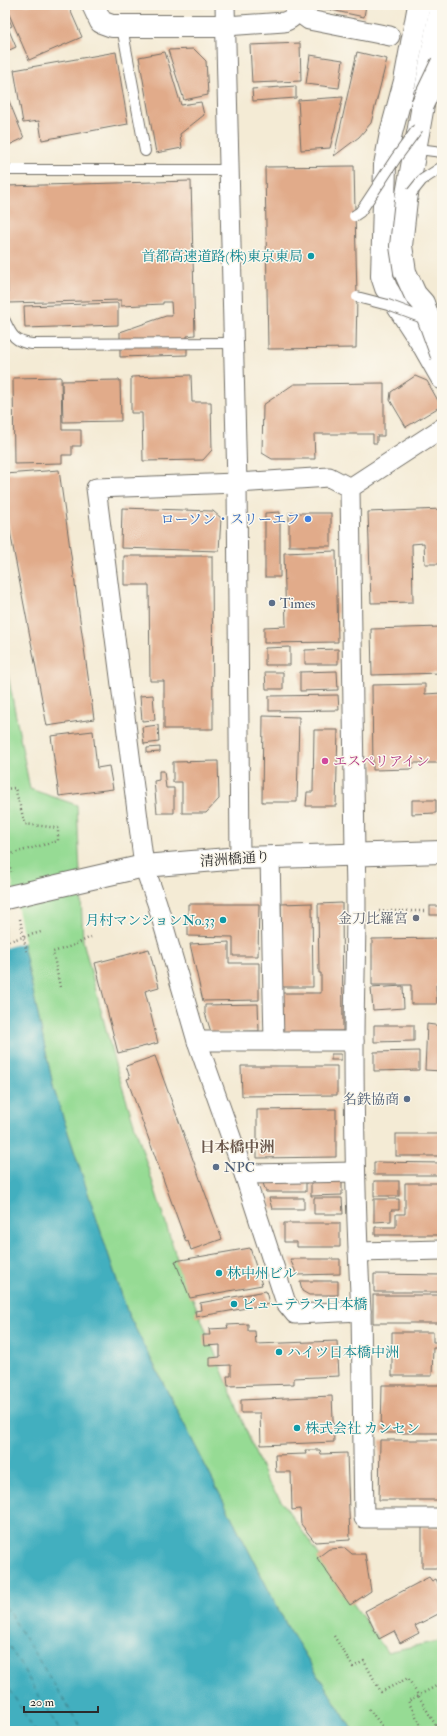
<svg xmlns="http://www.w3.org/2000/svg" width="447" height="1736" viewBox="0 0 447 1736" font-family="'IM FELL Double Pica','Noto Serif JP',serif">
<rect width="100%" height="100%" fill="#fbf7ec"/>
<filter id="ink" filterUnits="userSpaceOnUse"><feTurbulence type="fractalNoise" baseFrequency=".025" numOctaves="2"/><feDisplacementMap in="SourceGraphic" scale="8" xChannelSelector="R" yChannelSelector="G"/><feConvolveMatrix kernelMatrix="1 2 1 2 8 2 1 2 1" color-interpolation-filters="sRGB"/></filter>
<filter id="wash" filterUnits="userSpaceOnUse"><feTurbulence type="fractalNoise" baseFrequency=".012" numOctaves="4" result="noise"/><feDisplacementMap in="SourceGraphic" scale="16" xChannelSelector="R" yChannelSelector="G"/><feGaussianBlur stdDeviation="0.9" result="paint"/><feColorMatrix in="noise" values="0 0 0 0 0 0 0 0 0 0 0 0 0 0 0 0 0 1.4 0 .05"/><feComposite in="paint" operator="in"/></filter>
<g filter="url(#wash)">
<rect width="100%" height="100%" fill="#f4ebd5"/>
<!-- green -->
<path fill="#96db94" stroke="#608360" d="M 5,660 L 30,789 L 77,805 L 83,941 L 115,1064 L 178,1262 L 266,1479 L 387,1652 L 442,1640 L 442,1731 L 353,1731 L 287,1626 L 128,1314 L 54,1090 L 5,860 Z"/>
<!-- water -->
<path fill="#42afbf" stroke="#366d75" d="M 5,860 L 54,1090 L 128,1314 L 287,1626 L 353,1731 L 5,1731 Z"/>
<!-- pier -->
<path fill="#f4ebd5" d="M 5,858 L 7,859 L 25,942 L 5,948 Z"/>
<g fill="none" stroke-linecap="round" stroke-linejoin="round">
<!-- ferry -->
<g stroke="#346066" stroke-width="1" stroke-dasharray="5 4" stroke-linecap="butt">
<path d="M 5,1606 L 83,1731"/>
<path d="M 5,1639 L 60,1731"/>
<path d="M 5,1682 L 35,1731"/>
</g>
</g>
<g id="blocks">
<!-- building -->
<g fill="#e1ab8a">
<path d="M 5,5 L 68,5 L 82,37 L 29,60 Z"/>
<path d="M 317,5 L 366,5 L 364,17 L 317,7 Z"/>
<path d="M 5,11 L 12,26 L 8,28 L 16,47 L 5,52 Z"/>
<path d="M 300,43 L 301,81 L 252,83 L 250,45 Z"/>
<path d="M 194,49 L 206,61 L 208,95 L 184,100 L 168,50 Z"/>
<path d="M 116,52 L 128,124 L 42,140 L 39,121 L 23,123 L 14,70 Z"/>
<path d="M 165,52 L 181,105 L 201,102 L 204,115 L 180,134 L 182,148 L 156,153 L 139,57 Z"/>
<path d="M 357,52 L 387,59 L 371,123 L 359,137 L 334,156 Z"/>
<path d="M 310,55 L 343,60 L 339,88 L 306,84 Z"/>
<path d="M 296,86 L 296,98 L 253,101 L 252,89 Z"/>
<path d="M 5,91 L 24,138 L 5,147 Z"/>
<path d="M 343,97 L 330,148 L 301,150 L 298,100 Z"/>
<path d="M 354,166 L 357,297 L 356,348 L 268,349 L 265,167 Z"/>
<path d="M 191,181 L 195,335 L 187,336 L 187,355 L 120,357 L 120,332 L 166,316 L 172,316 L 171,302 L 163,302 L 163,304 L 121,306 L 121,300 L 8,303 L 6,186 Z"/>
<path d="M 118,303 L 118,325 L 25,328 L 24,306 Z"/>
<path d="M 191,375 L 192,402 L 211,402 L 212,450 L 203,460 L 143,461 L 142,413 L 131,413 L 131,377 Z"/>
<path d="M 415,376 L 427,381 L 441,406 L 406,427 L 390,400 L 391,392 Z"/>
<path d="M 61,377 L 62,430 L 81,430 L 81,446 L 72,446 L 72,455 L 62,455 L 62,463 L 14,464 L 13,378 Z"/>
<path d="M 120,380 L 121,421 L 63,422 L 62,381 Z"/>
<path d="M 384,383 L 384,436 L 377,436 L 377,443 L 373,443 L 373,434 L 314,434 L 315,459 L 272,459 L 262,453 L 263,405 L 294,384 Z"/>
<path d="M 59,470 L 94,719 L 47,726 L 5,505 L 5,474 Z"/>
<path d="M 122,508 L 213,511 L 221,518 L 219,551 L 121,548 Z"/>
<path d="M 442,509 L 442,564 L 425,564 L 424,543 L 412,544 L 413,602 L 371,603 L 368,512 Z"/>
<path d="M 280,512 L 280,577 L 265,577 L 265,513 Z"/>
<rect x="289" y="513" width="42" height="33"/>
<path d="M 336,551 L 338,642 L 264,643 L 264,627 L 286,626 L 284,553 Z"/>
<path d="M 124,556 L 212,556 L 213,729 L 164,729 L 164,681 L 150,681 L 149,585 L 124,585 Z"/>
<path d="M 442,627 L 442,673 L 372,675 L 371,629 Z"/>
<path d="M 290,647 L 290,665 L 265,665 L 265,648 Z"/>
<path d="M 338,649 L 338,664 L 305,664 L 305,650 Z"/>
<path d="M 337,671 L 338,690 L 300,691 L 300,672 Z"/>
<path d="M 265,672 L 283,672 L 283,689 L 266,689 Z"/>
<path d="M 425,684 L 425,694 L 442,693 L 442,763 L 412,763 L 412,769 L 373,770 L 372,685 Z"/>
<path d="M 153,695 L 155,720 L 142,721 L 140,696 Z"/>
<path d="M 338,695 L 339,710 L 269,711 L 269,696 Z"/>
<path d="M 263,716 L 299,717 L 297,802 L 262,802 Z"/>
<path d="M 158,725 L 159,742 L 144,744 L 142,727 Z"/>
<path d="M 314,730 L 338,730 L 336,806 L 306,806 L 307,792 L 313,792 Z"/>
<path d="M 93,731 L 97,768 L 109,766 L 113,789 L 59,796 L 51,736 Z"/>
<path d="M 160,747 L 160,752 L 147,753 L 147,748 Z"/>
<path d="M 218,761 L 219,799 L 206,813 L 182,813 L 182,782 L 173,782 L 173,762 Z"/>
<path d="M 159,771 L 164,771 L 166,788 L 174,788 L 174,813 L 157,813 L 154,781 L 159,780 Z"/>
<path d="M 412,800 L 436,800 L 436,813 L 412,814 Z"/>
<path d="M 312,903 L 313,987 L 282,987 L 281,904 Z"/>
<path d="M 342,903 L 343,1031 L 282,1032 L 281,993 L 321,993 L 321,973 L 319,973 L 318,904 Z"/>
<path d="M 188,904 L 259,904 L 258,956 L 233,956 L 233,937 L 188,936 Z"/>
<rect x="430" y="906" width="9" height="9"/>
<path d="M 442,938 L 442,985 L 436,985 L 437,1004 L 411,1004 L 411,985 L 372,985 L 372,939 Z"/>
<path d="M 229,942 L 229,963 L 259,963 L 259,1000 L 203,1001 L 190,944 Z"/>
<path d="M 149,949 L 159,987 L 145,991 L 158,1043 L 118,1053 L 95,963 Z"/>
<path d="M 403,986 L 404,1008 L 373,1010 L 371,988 Z"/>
<path d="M 258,1004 L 259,1031 L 211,1032 L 205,1013 L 205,1005 Z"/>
<path d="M 427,1024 L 442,1026 L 442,1071 L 425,1070 Z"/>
<path d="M 374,1025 L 414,1025 L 414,1041 L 374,1042 Z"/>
<path d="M 419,1051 L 419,1070 L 374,1071 L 374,1052 Z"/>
<rect x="331" y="1054" width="10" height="6"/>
<path d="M 155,1056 L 222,1239 L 191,1250 L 188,1241 L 186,1242 L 127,1079 L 130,1078 L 126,1066 Z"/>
<path d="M 241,1066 L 337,1066 L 337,1095 L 242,1096 Z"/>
<path d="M 336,1109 L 336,1157 L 257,1158 L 257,1110 Z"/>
<rect x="396" y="1134" width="46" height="22"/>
<path d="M 374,1162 L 442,1163 L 442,1175 L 374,1175 Z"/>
<path d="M 261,1177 L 306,1177 L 306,1192 L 266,1192 Z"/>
<path d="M 311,1179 L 342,1179 L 342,1195 L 311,1196 Z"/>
<rect x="374" y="1181" width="25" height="15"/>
<path d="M 405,1183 L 442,1183 L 442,1235 L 375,1235 L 375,1227 L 396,1227 L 396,1214 L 405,1214 Z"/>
<path d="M 269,1198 L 304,1198 L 304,1209 L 272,1209 Z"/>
<path d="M 314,1198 L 342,1198 L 343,1214 L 314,1214 Z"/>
<path d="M 374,1199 L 399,1199 L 399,1210 L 391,1210 L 391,1221 L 374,1222 Z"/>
<path d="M 284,1223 L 340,1223 L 340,1247 L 297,1247 L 297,1242 L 284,1242 Z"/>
<path d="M 250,1248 L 262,1285 L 190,1298 L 175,1261 Z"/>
<path d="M 290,1259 L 340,1259 L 340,1274 L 297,1275 Z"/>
<path d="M 374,1274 L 442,1275 L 442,1292 L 374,1292 Z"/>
<path d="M 300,1281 L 338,1281 L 338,1295 L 309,1295 L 302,1291 Z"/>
<path d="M 266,1291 L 269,1304 L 196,1317 L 195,1311 L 201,1310 L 200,1303 Z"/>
<rect x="373" y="1295" width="69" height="28"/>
<path d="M 248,1324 L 248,1331 L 255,1331 L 256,1344 L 337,1341 L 339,1376 L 294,1378 L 294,1384 L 228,1386 L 227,1376 L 231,1376 L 231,1365 L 210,1366 L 210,1358 L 220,1357 L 220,1345 L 204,1346 L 203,1335 L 210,1335 L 209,1329 L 228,1328 L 227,1325 Z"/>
<path d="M 392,1332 L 433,1332 L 433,1342 L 442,1342 L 442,1348 L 433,1348 L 432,1376 L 392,1376 Z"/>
<path d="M 382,1385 L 442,1385 L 442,1433 L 381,1433 Z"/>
<path d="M 332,1396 L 334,1442 L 261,1445 L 260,1413 L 241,1413 L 241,1400 Z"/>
<path d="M 380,1440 L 442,1440 L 442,1500 L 379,1500 Z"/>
<path d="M 305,1450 L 320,1450 L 321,1454 L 347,1453 L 350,1540 L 315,1542 L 301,1524 L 300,1509 L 292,1510 L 291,1472 L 276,1472 L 275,1455 L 306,1454 Z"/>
<path d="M 422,1527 L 442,1528 L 442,1568 L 422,1568 Z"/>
<path d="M 345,1548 L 352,1554 L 365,1554 L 371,1591 L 350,1605 L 317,1558 L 329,1549 Z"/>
<path d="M 429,1577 L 432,1581 L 436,1579 L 442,1592 L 442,1612 L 415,1626 L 419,1633 L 400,1643 L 394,1631 L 379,1639 L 365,1611 Z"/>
</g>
</g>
</g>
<g filter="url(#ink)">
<use href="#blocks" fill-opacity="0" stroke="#716e66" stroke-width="1"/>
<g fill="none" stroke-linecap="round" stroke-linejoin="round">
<!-- lane casing -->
<g stroke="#716e66" stroke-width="12">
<g id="lane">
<path d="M 122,27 L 145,151"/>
<path d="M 418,149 L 442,152"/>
<path d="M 5,170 L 230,170"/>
<path d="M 5,321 C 12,336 15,342 32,344 L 234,343"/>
</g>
</g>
<!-- street casing -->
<g stroke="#716e66" stroke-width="21">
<g id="street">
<path d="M 225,5 L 237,483 L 240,858"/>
<path d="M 298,12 L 309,20 L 390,36"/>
<path d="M 226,26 L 284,22 C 293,19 297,14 299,5"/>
<path d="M 350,488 L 329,477 L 237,483 L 96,488 L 144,866 L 157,903 L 197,1041 L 244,1174 L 286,1303 L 295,1314 L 361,1311 C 356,1221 354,1131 354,1041 C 354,979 358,916 355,854 L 350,488 L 442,428"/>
<path d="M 270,857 L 274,1041"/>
<path d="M 197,1041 L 354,1041"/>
<path d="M 244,1174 L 355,1172"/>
<path d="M 358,1252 L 442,1250"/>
<path d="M 361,1311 L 364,1518 L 442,1518"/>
</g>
</g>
<!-- secondary casing -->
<g stroke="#716e66" stroke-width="24">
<g id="secondary">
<path d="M 93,5 L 101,22 L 112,26 L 226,26"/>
<path d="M 31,892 L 144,866 L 240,858 L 442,852"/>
</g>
</g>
<!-- highway casing -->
<g stroke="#716e66" stroke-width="24">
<g id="highway">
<path d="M 419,5 L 405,81 L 391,133 L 385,165 L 382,276 L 386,288 L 425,348 L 442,378"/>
<path d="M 406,200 L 441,5"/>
</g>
</g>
<!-- path -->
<g stroke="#716e66" stroke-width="2.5" stroke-dasharray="1 3" stroke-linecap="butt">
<path d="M 5,789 L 15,788 L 25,824 L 58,828 L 58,841 L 21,851"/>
<path d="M 5,840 L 11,872"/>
<path d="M 379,911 L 427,911"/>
<path d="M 20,919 L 27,954"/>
<path d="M 60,987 L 53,952 L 72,946 L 91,937"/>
<path d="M 334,1636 L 353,1667 L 364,1661 L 381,1692 L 408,1678 L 439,1731"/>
<path d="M 369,1709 L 386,1731"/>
<path d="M 424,1731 L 408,1701 L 442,1683"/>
</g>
<!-- lane -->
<use href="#lane" stroke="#fff" stroke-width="10"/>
<!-- street -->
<use href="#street" stroke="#fff" stroke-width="19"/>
<!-- secondary -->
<use href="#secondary" stroke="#fff" stroke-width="22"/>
<!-- highway -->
<use href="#highway" stroke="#fff" stroke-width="22"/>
<!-- lane-bridge casing -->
<g stroke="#716e66" stroke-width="12" stroke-linecap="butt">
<g id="lane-bridge">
<path d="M 406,200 L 422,180 L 442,167"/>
<path d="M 354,216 L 360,212 L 365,205 L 396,158 L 418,128"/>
<path d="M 357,297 L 388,305 L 428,320"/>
</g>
</g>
<!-- secondary-bridge casing -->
<g stroke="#716e66" stroke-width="24" stroke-linecap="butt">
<path id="secondary-bridge" d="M 5,898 L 31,892"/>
</g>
<!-- highway-bridge casing -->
<g stroke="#716e66" stroke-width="24" stroke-linecap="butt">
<g id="highway-bridge">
<path d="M 422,105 L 442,63"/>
<path d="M 406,200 L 401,246 L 405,272 L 415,294 L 423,303 L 442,356"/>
</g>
</g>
<!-- path-bridge -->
<g stroke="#716e66" stroke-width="2.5" stroke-dasharray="1 3" stroke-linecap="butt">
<path d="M 5,856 L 21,851"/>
<path d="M 5,942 L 41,932"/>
</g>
<!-- lane-bridge -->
<use href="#lane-bridge" stroke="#fff" stroke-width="10"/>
<!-- secondary-bridge -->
<use href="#secondary-bridge" stroke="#fff" stroke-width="22"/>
<!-- highway-bridge -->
<use href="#highway-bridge" stroke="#fff" stroke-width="22"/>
</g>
</g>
<!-- markers -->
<g fill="#0f9aa8" stroke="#fbf7ec" stroke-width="1.5">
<circle cx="311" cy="256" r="4"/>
<circle cx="223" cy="920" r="4"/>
<circle cx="219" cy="1273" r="4"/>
<circle cx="234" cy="1304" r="4"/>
<circle cx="279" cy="1352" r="4"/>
<circle cx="297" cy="1428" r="4"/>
</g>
<circle fill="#3f7fe0" stroke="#fbf7ec" stroke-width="1.5" cx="308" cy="519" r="4"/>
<g fill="#5c6f8a" stroke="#fbf7ec" stroke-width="1.5">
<circle cx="272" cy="603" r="4"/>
<circle cx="407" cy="1099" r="4"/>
<circle cx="216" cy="1167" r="4"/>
</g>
<circle fill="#d1479c" stroke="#fbf7ec" stroke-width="1.5" cx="325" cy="761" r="4"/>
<circle fill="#6b7280" stroke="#fbf7ec" stroke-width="1.5" cx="416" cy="918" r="4"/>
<g text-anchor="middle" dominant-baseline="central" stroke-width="3" stroke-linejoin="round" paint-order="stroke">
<!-- culture labels -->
<g font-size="14" fill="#0d838f" stroke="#fbf7ec" text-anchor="start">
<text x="303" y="256" text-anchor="end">首都高速道路(株)東京東局</text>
<text x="215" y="920" text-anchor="end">月村マンションNo.33</text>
<text x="227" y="1273">林中州ビル</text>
<text x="242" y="1304">ビューテラス日本橋</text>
<text x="287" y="1352">ハイツ日本橋中洲</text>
<text x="305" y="1428">株式会社 カンセン</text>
</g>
<!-- shop labels -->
<g font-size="14" fill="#366cbe" stroke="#fbf7ec" text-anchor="end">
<text x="300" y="519">ローソン・スリーエフ</text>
</g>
<!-- service labels -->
<g font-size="14" fill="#4e5e75" stroke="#fbf7ec" text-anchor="start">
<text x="280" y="603">Times</text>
<text x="399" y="1099" text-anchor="end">名鉄協商</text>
<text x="224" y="1167">NPC</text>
</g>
<!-- hotel labels -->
<g font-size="14" fill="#b23c85" stroke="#fbf7ec" text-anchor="start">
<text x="333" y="761">エスペリアイン</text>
</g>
<!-- street labels -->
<g font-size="14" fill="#2b2b2b" stroke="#fbf7ec">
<text transform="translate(235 859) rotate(-4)">清洲橋通り</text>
</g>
<!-- worship labels -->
<g font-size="14" fill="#5b616d" stroke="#fbf7ec" text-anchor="end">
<text x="408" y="918">金刀比羅宮</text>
</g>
<!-- neighbourhood labels -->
<g font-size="15" font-weight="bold" fill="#6b584c" stroke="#fbf7ec">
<text x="237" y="1147">日本橋中洲</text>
</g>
</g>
<!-- margin -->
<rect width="447" height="1736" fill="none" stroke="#fbf7ec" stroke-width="20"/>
<!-- scale -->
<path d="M24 1706v6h74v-6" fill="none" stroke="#2b2b2b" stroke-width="2"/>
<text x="30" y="1706" font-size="12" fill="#2b2b2b" stroke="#fbf7ec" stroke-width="3" paint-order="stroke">20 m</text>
</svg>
